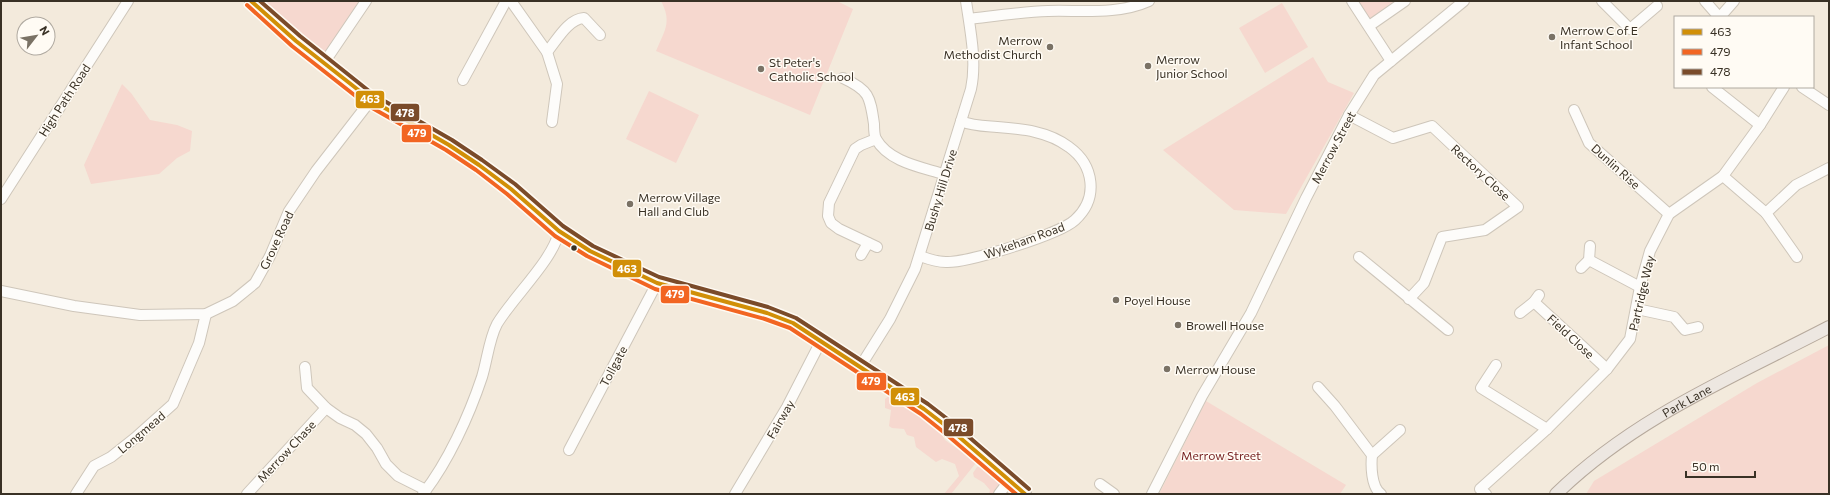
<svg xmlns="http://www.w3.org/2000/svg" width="1830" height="495" viewBox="0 0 1830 495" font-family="Commissioner,sans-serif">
<rect width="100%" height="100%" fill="#f3eadc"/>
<!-- green -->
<g fill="#f6d8cf">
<path d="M 262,1 L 366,1 L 327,59 Z"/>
<path d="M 661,1 L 837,1 L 853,9 L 810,115 L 656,51 C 665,30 672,22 661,1 Z"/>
<path d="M 1356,1 L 1398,1 L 1369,21 Z"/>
<path d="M 1282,3 L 1308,47 L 1265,73 L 1239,28 Z"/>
<path d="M 1313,57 L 1328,82 L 1354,93 L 1286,214 L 1234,210 L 1163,150 Z"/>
<path d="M 122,84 L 131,93 L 150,120 L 177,125 L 192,131 L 190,151 L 177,158 L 159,174 L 91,184 L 84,165 Z"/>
<path d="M 649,91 L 699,115 L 676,163 L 626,139 Z"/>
<path d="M 1829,345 L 1829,494 L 1586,494 L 1594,481 L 1757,383 Z"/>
<path d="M 890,395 L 939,430 L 945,440 L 959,450 L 968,453 L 975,459 L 975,464 L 951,494 L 944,494 L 959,476 L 955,464 L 942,459 L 936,462 L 916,447 L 914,437 L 907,435 L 904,429 L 892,428 L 889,426 L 891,410 L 885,408 L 885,399 Z"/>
<path d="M 1206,401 L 1346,485 L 1340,494 L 1159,494 Z"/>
<path d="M 981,466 L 1015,494 L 989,494 L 990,490 L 984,483 L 974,477 L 973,473 L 977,467 Z"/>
</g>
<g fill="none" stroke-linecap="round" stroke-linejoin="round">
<!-- minor casing -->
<g stroke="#cec6ba" stroke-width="12">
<g id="minor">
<path d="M 511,1 L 547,52 L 557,84 L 552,122"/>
<path d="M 1352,1 L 1391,61"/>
<path d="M 1602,1 L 1630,29 L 1657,6"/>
<path d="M 1705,1 L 1719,17"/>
<path d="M 1720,17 L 1734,1"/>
<path d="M 969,19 C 995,16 1022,12 1048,11 C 1081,10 1118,15 1149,1"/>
<path d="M 1369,26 L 1405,1"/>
<path d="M 547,52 C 557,40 568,19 584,18 L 600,35"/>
<path d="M 324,63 L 366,1"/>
<path d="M 843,78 C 869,90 870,96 874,124 C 874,128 874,135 876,139 C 889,162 921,167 943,174"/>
<path d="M 463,80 L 506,1"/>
<path d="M 1712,87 L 1760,125"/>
<path d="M 1802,87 L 1829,105"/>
<path d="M 1574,110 L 1589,143 L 1669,214"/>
<path d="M 1349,115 L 1393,138 L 1432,126 L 1518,207 L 1485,230 L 1442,237 L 1424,283 L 1409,299"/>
<path d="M 876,139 L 861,145 L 855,149 L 829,203 L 828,216 L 831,223 L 839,229 L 877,247"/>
<path d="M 1723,176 L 1766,213"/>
<path d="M 1,199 L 128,1"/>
<path d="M 861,255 L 868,243"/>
<path d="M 920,256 C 928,259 937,262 946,262 C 968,263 1060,234 1075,220 C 1099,198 1094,165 1069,147 C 1048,131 1022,129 997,127 C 984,126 972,126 961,121"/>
<path d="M 1359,257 L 1448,330"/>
<path d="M 1797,257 L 1766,213 L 1796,185 L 1829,168"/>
<path d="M 1589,260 L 1640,287"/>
<path d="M 1581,268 L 1589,260 L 1590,246"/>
<path d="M 1,291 L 74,306 L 140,315 L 206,314 L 233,301 L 255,283 L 270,256 L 289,211 L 316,171 L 371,100"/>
<path d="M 1534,302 L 1607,369"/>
<path d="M 1637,309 L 1674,317 L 1685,330 L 1698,327"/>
<path d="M 1520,313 L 1534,302 L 1539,295"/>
<path d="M 1496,365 L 1481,388 L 1547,429"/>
<path d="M 305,367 L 307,388 L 326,408 L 340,418 L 355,425 L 366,434 L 377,448 L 386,464 L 398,476 L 426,490"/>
<path d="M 860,367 L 890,319 L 915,269 L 971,89 C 977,61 970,29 966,1"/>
<path d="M 1318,387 L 1335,406 L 1372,455 C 1371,465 1371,487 1381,494"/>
<path d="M 569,450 L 657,283"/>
<path d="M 1372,455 L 1400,430"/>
<path d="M 1100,484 L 1114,494"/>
<path d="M 76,494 L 94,466 L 111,457 L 135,438 L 173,404 L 199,343 L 206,314"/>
<path d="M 247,494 L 326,408"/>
<path d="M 423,494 C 448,462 469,416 482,377 C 487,361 489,339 497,324 C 513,297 554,259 559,231"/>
<path d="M 735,494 L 787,407 L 821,341"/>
<path d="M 999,494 L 1009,481"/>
<path d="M 1152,494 L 1202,396 L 1251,313 L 1306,198 L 1349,115 L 1374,75 L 1464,1"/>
<path d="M 1486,494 L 1480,489 L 1547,429 L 1607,369 L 1630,339 L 1640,287 L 1650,251 L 1669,214 L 1723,176 L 1760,125 L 1784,87"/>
</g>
</g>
<!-- major casing -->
<g stroke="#b6a99c" stroke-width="14">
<g id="major">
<path d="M 251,1 L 296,41 L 371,100 L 449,145 L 479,165 L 511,189 L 559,231 L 590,251 L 657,283 L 693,294 L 767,313 L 793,323 L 924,409 L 950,429 L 1025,494"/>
<path id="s1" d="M 1556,494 C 1635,417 1733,377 1829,327"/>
</g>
</g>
<!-- minor -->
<use href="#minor" stroke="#fdfcfa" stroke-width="10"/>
<!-- major -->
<use href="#major" stroke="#ede7e1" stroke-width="12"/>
<!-- bus-1 casing -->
<g stroke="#fffbf4" stroke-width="7">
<path id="bus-1" d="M 251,1 L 296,41 L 371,100 L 449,145 L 479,165 L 511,189 L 559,231 L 590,251 L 657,283 L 767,313 L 793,323 L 924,409 L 950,429 L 1025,494"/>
</g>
<!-- bus-2 casing -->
<g stroke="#fffbf4" stroke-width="7">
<path id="bus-2" d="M 247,5 L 292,46 L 367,105 L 446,150 L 476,170 L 507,194 L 555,236 L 587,256 L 655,289 L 765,319 L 790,328 L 921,414 L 946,434 L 1016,494"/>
</g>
<!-- bus-3 casing -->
<g stroke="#fffbf4" stroke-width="7">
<path id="bus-3" d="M 260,1 L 300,36 L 374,95 L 452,140 L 482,160 L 515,184 L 563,226 L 593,246 L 659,277 L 768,307 L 796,318 L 928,404 L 954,424 L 1029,489"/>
</g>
<!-- bus-1 -->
<use href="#bus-1" stroke="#d18f07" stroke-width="4"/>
<!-- bus-2 -->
<use href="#bus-2" stroke="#f26522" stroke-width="4"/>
<!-- bus-3 -->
<use href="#bus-3" stroke="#7a4b2a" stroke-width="4"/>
</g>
<!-- markers -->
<g fill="#7a7265" stroke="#fffbf4" stroke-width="1.5">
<circle cx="1552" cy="37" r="4"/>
<circle cx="1050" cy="47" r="4"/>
<circle cx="1148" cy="66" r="4"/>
<circle cx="761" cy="69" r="4"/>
<circle cx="630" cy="204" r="4"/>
<circle cx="1116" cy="300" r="4"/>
<circle cx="1178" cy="325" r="4"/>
<circle cx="1167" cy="369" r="4"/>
</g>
<circle fill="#393125" stroke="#fffbf4" stroke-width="1.5" cx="574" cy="248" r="3.5"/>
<g text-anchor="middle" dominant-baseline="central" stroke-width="3" stroke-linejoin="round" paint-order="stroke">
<!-- poi labels -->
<g font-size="12" fill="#393125" stroke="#fffbf4" text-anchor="start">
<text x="1560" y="30">Merrow C of E<tspan x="1560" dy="14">Infant School</tspan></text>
<text x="1042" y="40" text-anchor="end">Merrow<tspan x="1042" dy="14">Methodist Church</tspan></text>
<text x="1156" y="59">Merrow<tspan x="1156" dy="14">Junior School</tspan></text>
<text x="769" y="62">St Peter's<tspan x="769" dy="14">Catholic School</tspan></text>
<text x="638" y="197">Merrow Village<tspan x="638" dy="14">Hall and Club</tspan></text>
<text x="1124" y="300">Poyel House</text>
<text x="1186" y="325">Browell House</text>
<text x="1175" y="369">Merrow House</text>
</g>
<!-- street labels -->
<g font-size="12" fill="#393125" stroke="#fffbf4">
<text transform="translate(64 100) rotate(-57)">High Path Road</text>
<text transform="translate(1333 147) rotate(-62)">Merrow Street</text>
<text transform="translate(1616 166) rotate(42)">Dunlin Rise</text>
<text transform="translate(1481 172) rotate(43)">Rectory Close</text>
<text transform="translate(940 190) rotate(-73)">Bushy Hill Drive</text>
<text transform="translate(276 240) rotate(-65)">Grove Road</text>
<text transform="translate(1024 240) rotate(-20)">Wykeham Road</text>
<text transform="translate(1641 293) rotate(-77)">Partridge Way</text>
<text transform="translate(1571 336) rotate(43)">Field Close</text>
<text transform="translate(613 366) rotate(-62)">Tollgate</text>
<text stroke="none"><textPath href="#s1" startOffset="161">Park Lane</textPath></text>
<text transform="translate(780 419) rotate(-60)">Fairway</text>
<text transform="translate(141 432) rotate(-40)">Longmead</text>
<text transform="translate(286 451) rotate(-47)">Merrow Chase</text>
</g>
<!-- park labels -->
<g font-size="12" fill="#741e1e" stroke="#fffbf4">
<text x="1221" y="455">Merrow Street</text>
</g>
</g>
<g stroke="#fffbf4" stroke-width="1.5">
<rect x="355" y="90" width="30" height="19" rx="4" fill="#d18f07"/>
<rect x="390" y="103" width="30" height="19" rx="4" fill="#7a4b2a"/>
<rect x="401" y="124" width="31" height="19" rx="4" fill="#f26522"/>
<rect x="612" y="259" width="30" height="19" rx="4" fill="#d18f07"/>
<rect x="660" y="285" width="30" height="19" rx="4" fill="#f26522"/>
<rect x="856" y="372" width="31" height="19" rx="4" fill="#f26522"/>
<rect x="890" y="387" width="30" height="19" rx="4" fill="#d18f07"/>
<rect x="943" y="418" width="31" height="19" rx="4" fill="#7a4b2a"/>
</g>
<g font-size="11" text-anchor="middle" font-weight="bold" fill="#fff">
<text x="370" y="103">463</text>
<text x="405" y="117">478</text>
<text x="417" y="137">479</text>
<text x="627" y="273">463</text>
<text x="675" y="298">479</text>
<text x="871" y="385">479</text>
<text x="905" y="401">463</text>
<text x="958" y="432">478</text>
</g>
<!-- border -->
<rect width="1830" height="495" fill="none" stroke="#393125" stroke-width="4"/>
<!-- legend -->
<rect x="1674" y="16" width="140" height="72" fill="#fffbf4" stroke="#b0aaa1"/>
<rect x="1682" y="29" width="20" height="6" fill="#d18f07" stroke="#b0aaa1"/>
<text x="1710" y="36" font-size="12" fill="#393125">463</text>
<rect x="1682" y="49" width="20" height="6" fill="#f26522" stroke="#b0aaa1"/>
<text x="1710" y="56" font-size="12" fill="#393125">479</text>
<rect x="1682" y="69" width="20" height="6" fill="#7a4b2a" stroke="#b0aaa1"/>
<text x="1710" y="76" font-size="12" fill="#393125">478</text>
<!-- north arrow -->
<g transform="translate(36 36) rotate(59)"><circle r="19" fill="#fffbf4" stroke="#b0aaa1"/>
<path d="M0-3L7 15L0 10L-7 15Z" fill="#7a7265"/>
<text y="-6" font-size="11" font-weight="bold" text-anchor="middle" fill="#393125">N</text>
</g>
<!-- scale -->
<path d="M1686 471v6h69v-6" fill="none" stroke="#393125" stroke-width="2"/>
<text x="1692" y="471" font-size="12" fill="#393125" stroke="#fffbf4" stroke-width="3" paint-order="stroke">50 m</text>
</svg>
